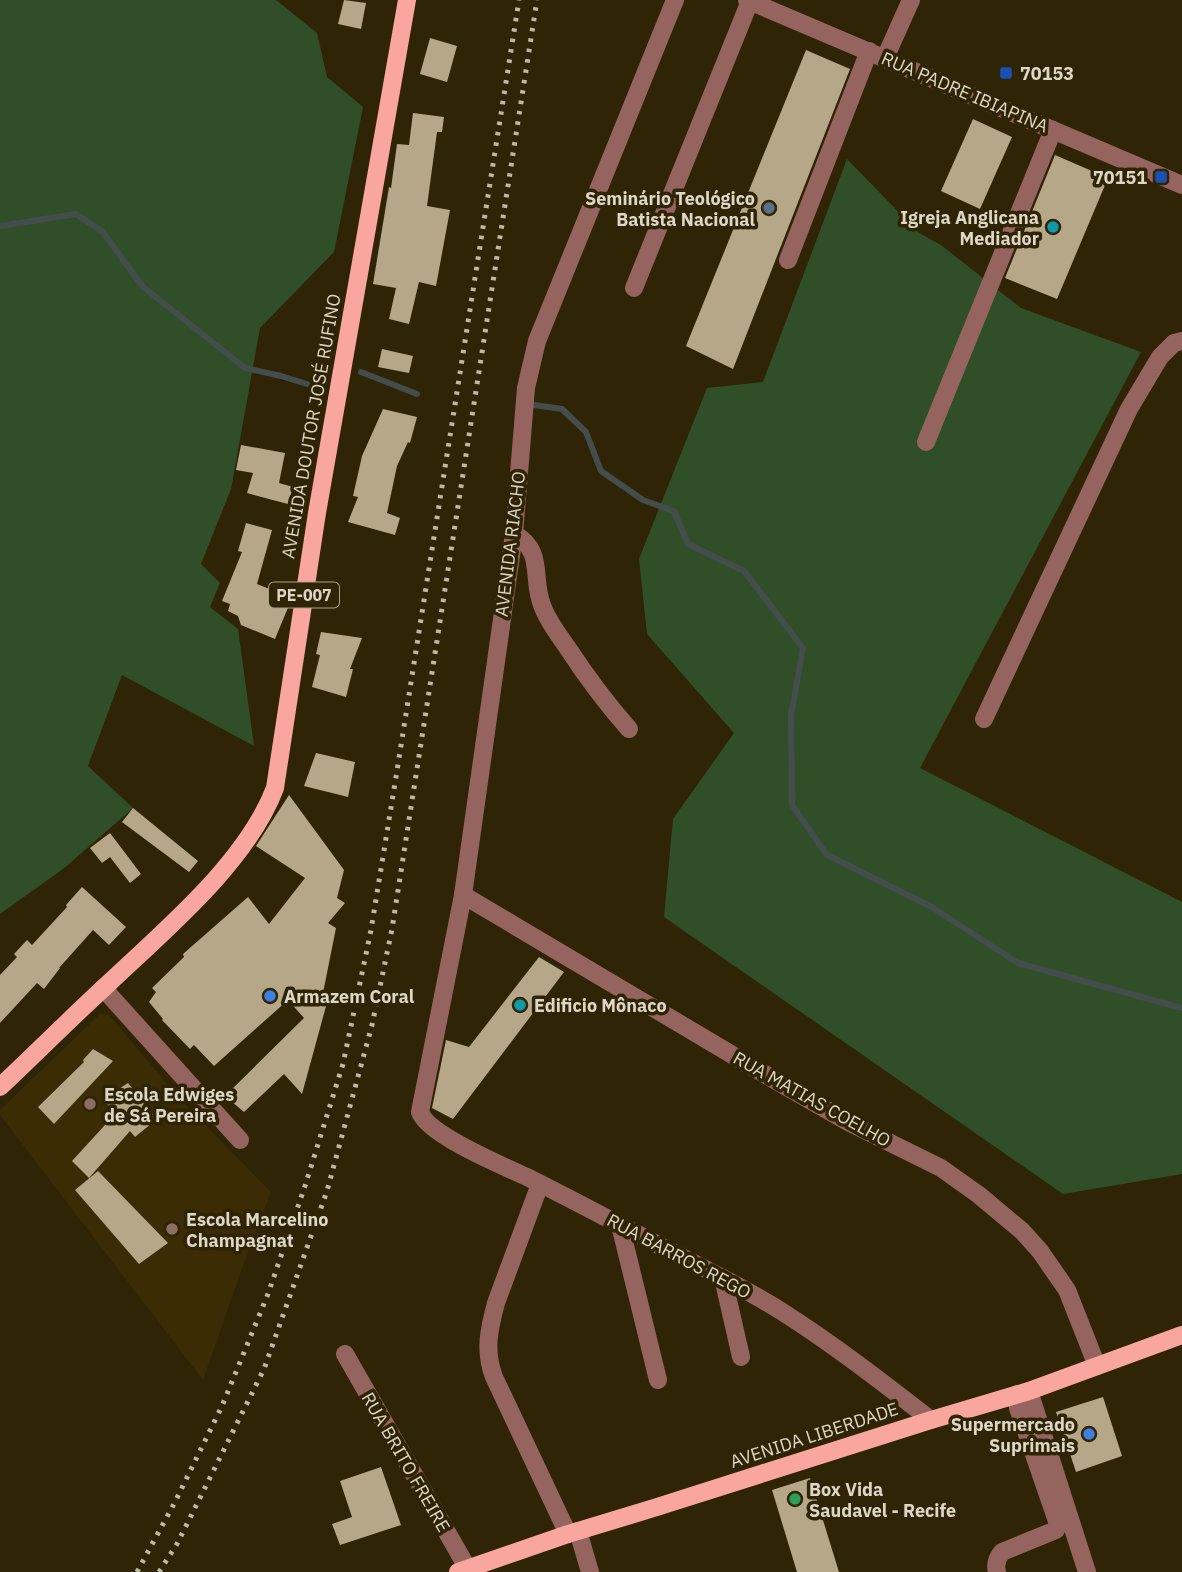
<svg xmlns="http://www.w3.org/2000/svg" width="1182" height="1572" viewBox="0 0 1182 1572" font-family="'IBM Plex Sans',sans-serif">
<rect width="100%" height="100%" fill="#302407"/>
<!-- built -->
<path fill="#3b2c05" d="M 101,1013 L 109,1015 L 180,1099 L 271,1192 L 245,1260 L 203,1380 L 0,1115 L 0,1110 Z"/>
<!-- green -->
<g fill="#304f29">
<path d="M 0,0 L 276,0 L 317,33 L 327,77 L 363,107 L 334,252 L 260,328 L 231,489 L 201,564 L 220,583 L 210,607 L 238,629 L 254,746 L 122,675 L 88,766 L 133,808 L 63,869 L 0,914 Z"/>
<path d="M 847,159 L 919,233 L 941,245 L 1021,308 L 1141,352 L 920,768 L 1182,902 L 1182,1174 L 1063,1194 L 664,917 L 673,819 L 734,733 L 647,634 L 639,559 L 707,388 L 763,382 Z"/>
</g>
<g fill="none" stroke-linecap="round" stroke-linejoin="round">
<!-- stream -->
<g stroke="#434e4c" stroke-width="6">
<path d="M 0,226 L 76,214 L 103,232 L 142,286 L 245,368 L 281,376 L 307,384"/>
<path d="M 361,372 L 417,394"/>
<path d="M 534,405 L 562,409 L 586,432 L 601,471 L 643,500 L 674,511 L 688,544 L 744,571 L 803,648 L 791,715 L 792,805 L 827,855 L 930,906 L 1018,963 L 1182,1008"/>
</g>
</g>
<!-- building -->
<g fill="#b5a787">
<path d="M 344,0 L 366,3 L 361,29 L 338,24 Z"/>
<path d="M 430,38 L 457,46 L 447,82 L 420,74 Z"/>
<path d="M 806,50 L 850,69 L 733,369 L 686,346 Z"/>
<path d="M 413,113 L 444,117 L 442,132 L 437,132 L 427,206 L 450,210 L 436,286 L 419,282 L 409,324 L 389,319 L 396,288 L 373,284 L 389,187 L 391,188 L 397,144 L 409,145 Z"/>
<path d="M 973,119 L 1012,137 L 980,209 L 941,191 Z"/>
<path d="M 1055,155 L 1108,178 L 1057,299 L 1005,278 Z"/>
<path d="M 382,349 L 413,356 L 409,373 L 378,367 Z"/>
<path d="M 383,409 L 417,417 L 410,443 L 408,442 L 397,466 L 387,513 L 400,518 L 395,535 L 348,522 L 358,497 L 353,496 L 362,456 Z"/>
<path d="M 241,445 L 285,453 L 279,483 L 293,487 L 288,504 L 247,493 L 253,473 L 236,470 Z"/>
<path d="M 246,523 L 272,530 L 257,584 L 292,598 L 275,639 L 241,625 L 238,616 L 228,611 L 230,604 L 222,601 L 242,552 L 238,551 Z"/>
<path d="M 321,632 L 362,638 L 350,669 L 353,669 L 346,697 L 312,687 L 320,655 L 316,654 Z"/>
<path d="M 316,753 L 355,762 L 348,797 L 304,786 Z"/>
<path d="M 289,795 L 344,870 L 337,898 L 345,903 L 328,923 L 336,928 L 323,993 L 328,999 L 302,1094 L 284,1074 L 244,1112 L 225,1096 L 304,1018 L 288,1000 L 214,1066 L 194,1045 L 190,1049 L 162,1020 L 163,1019 L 149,1002 L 156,992 L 152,988 L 184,957 L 183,954 L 248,897 L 269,924 L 305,878 L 256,846 Z"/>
<path d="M 133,808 L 198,861 L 189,872 L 122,822 Z"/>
<path d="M 110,833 L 141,874 L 130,883 L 110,857 L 102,863 L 90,848 Z"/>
<path d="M 82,887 L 126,927 L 109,945 L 93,930 L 59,968 L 60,968 L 44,989 L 37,983 L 0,1023 L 0,975 L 17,957 L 14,954 L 27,940 L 32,945 L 67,907 L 66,905 Z"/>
<path d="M 539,957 L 564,972 L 453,1119 L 432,1108 L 446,1040 L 469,1047 Z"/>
<path d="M 93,1049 L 113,1061 L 54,1124 L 38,1107 L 84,1062 L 83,1060 Z"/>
<path d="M 128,1083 L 157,1119 L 135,1137 L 130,1131 L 89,1178 L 72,1161 L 115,1114 L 103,1099 Z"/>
<path d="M 98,1171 L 168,1243 L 139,1264 L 75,1190 Z"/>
<path d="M 1103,1397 L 1122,1456 L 1076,1472 L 1056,1412 Z"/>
<path d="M 381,1467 L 401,1525 L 340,1545 L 332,1524 L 352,1517 L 340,1481 Z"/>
<path d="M 810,1478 L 839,1572 L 797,1572 L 772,1490 Z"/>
</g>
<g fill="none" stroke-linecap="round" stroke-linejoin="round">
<!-- minor -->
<g stroke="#95645e" stroke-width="18">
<path d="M 675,0 L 537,341 L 526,388 L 514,534 L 463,895 L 420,1112 C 428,1135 503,1166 527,1177 C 573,1200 618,1224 664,1248 C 703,1268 743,1287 781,1311 C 833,1344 882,1382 931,1420"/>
<path d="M 747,0 L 1182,185"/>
<path d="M 885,58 L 911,0"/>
<path d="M 788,260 L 869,51"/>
<path d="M 634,288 L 750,1"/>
<path d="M 926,442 L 1053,130"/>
<path d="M 514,534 C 545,551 531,577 542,605 C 547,620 558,634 567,647 C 586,676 606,703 629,729"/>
<path d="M 984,719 L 1129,409 L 1160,357 L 1174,343 L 1182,341"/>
<path d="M 463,895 L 778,1082 L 848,1122 L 941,1168 L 979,1195 L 1022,1231 L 1040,1251 L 1067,1290 L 1097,1366"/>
<path d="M 103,988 L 240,1140"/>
<path d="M 540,1184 L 496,1303 C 489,1329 484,1351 494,1377 L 568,1534"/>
<path d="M 620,1225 L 658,1380"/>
<path d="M 723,1278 L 741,1357"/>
<path d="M 345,1354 L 468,1569"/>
<path d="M 1029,1391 L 1087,1572"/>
<path d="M 578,1531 L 590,1572"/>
<path d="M 997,1572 C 995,1565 997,1558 1002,1552 L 1056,1530 L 1058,1524 L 1018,1408 L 1017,1394"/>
</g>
<!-- major -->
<g stroke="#f9a79e" stroke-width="18">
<path d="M 0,1087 C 36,1053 72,1017 109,983 C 166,929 247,862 275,788 L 317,513 L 407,0"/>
<path d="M 458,1572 L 568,1534 L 657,1507 L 931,1420 L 1029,1391 L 1182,1335"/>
</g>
<!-- rail -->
<g stroke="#bfb8a5" stroke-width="5" stroke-dasharray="3.5 7" stroke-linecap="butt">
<path d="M 137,1572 L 175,1502 L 222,1406 L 268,1294 L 305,1186 L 343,1064 L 371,930 L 396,777 L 519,0"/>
<path d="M 159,1572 L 177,1544 L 264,1369 L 327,1191 L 372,1025 L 392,929 L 537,0"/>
</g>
</g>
<!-- markers -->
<g fill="#1a4fb4" stroke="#302407" stroke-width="2.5">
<rect x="999" y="66" width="14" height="14" rx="3.5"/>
<rect x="1154" y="170" width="14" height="14" rx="3.5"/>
</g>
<circle fill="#5c6f8a" stroke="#302407" stroke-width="2.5" cx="769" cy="208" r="7"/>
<g fill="#0f9aa8" stroke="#302407" stroke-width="2.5">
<circle cx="1053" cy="227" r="7"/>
<circle cx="520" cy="1005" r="7"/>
</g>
<g fill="#3f7fe0" stroke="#302407" stroke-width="2.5">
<circle cx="270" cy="996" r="7"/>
<circle cx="1089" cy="1434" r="7"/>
</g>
<g fill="#8d6e63" stroke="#302407" stroke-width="2.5">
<circle cx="90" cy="1104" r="7"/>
<circle cx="172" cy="1229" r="7"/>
</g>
<circle fill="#2e9e5b" stroke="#302407" stroke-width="2.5" cx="795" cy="1499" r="7"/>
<g text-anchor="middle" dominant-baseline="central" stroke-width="7" stroke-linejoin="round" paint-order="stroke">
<!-- shield labels -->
<rect fill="#302407" stroke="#aaa18d" stroke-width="2" x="269" y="582.5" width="70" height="25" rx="5"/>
<g font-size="16" font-weight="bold" fill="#ded7c7">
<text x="304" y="595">PE-007</text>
</g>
<!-- poi labels -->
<g font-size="18" font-weight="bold" fill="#ded7c7" stroke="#302407" text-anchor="start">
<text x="1020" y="73">70153</text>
<text x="1147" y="177" text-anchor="end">70151</text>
<text x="755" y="198" text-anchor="end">Seminário Teológico<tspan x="755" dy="21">Batista Nacional</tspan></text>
<text x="1039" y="217" text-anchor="end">Igreja Anglicana<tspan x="1039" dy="21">Mediador</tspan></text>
<text x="284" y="996">Armazem Coral</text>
<text x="534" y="1005">Edificio Mônaco</text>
<text x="104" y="1094">Escola Edwiges<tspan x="104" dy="21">de Sá Pereira</tspan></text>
<text x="186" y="1219">Escola Marcelino<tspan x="186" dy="21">Champagnat</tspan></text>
<text x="1075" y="1424" text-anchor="end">Supermercado<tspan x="1075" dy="21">Suprimais</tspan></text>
<text x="809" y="1489">Box Vida<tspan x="809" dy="21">Saudavel - Recife</tspan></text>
</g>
<!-- street labels -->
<g font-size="18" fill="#ded7c7" stroke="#302407">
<text transform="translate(965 92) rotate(23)">RUA PADRE IBIAPINA</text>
<text transform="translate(311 426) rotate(-80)">AVENIDA DOUTOR JOSÉ RUFINO</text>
<text transform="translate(510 544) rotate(-83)">AVENIDA RIACHO</text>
<text transform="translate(812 1099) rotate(29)">RUA MATIAS COELHO</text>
<text transform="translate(679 1256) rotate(28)">RUA BARROS REGO</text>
<text transform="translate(814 1435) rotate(-18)">AVENIDA LIBERDADE</text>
<text transform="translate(406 1462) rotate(60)">RUA BRITO FREIRE</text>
</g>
</g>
</svg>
